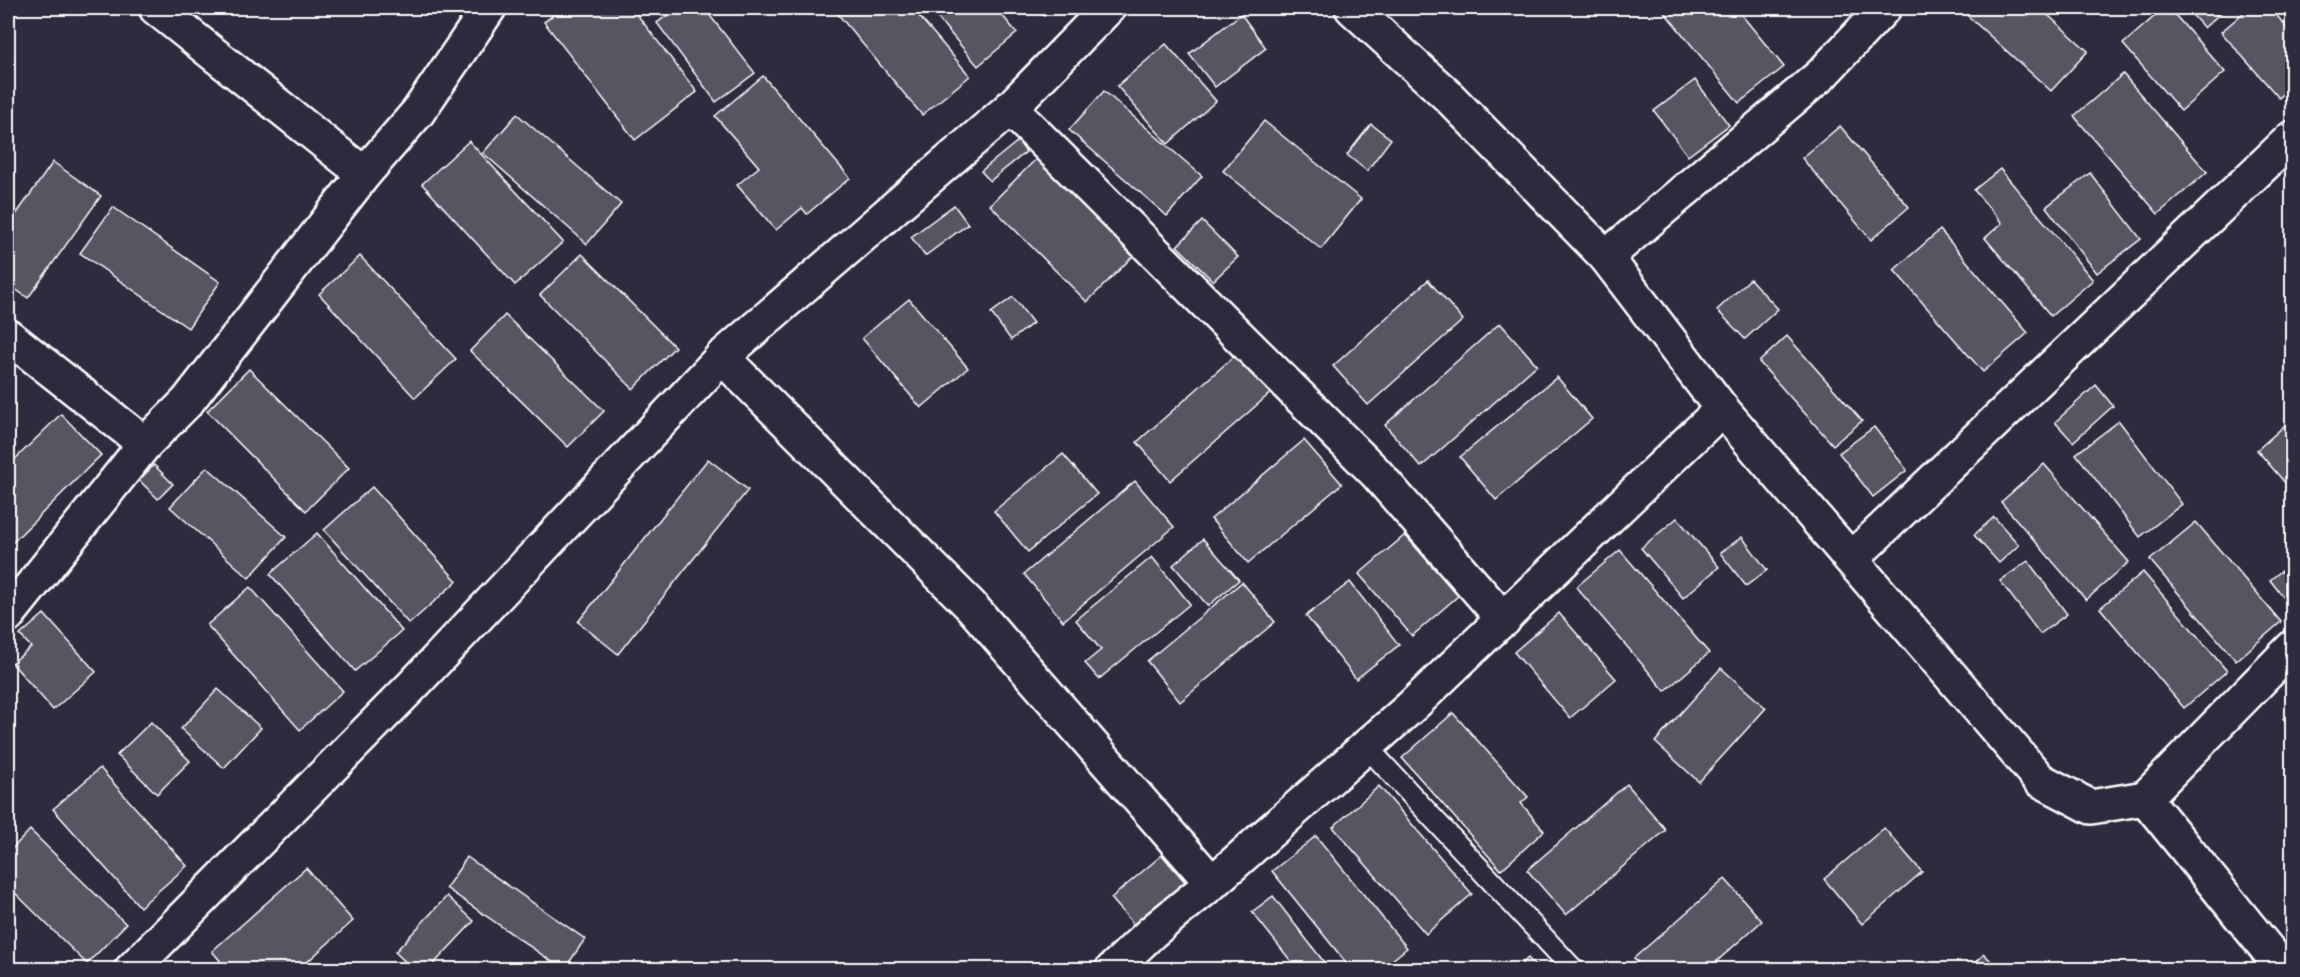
<svg xmlns="http://www.w3.org/2000/svg" width="2300" height="977" viewBox="0 0 2300 977" font-family="Kalam,sans-serif">
<rect width="100%" height="100%" fill="#2f2a3d"/>
<filter id="ink" filterUnits="userSpaceOnUse"><feTurbulence type="fractalNoise" baseFrequency=".0167" numOctaves="2"/><feDisplacementMap in="SourceGraphic" scale="12" xChannelSelector="R" yChannelSelector="G"/><feConvolveMatrix kernelMatrix="1 2 1 2 8 2 1 2 1" color-interpolation-filters="sRGB"/></filter>
<g filter="url(#ink)">
<!-- building -->
<g fill="#595564" stroke="#fff" stroke-width="1.5">
<path d="M 563,8 L 632,8 L 697,92 L 635,140 L 544,22 Z"/>
<path d="M 677,8 L 704,8 L 755,73 L 716,102 L 657,23 Z"/>
<path d="M 842,8 L 912,8 L 970,76 L 922,115 L 836,12 Z"/>
<path d="M 933,8 L 996,8 L 1017,33 L 978,66 L 930,9 Z"/>
<path d="M 1037,8 L 1054,8 L 1044,16 Z"/>
<path d="M 1661,8 L 1736,8 L 1784,67 L 1739,103 Z"/>
<path d="M 1959,8 L 2040,8 L 2088,51 L 2051,91 Z"/>
<path d="M 2164,8 L 2169,8 L 2225,72 L 2181,111 L 2123,44 Z"/>
<path d="M 2186,8 L 2226,8 L 2204,28 Z"/>
<path d="M 2249,8 L 2270,8 L 2292,33 L 2292,86 L 2279,98 L 2221,32 Z"/>
<path d="M 1241,14 L 1266,48 L 1215,87 L 1189,54 Z"/>
<path d="M 1166,44 L 1216,101 L 1168,144 L 1117,86 Z"/>
<path d="M 2123,74 L 2207,172 L 2158,214 L 2074,116 Z"/>
<path d="M 763,76 L 850,178 L 807,214 L 802,208 L 776,230 L 737,185 L 759,167 L 715,116 Z"/>
<path d="M 1695,80 L 1729,125 L 1688,156 L 1654,111 Z"/>
<path d="M 1104,91 L 1202,176 L 1167,216 L 1069,130 Z"/>
<path d="M 517,114 L 621,204 L 587,244 L 483,153 Z"/>
<path d="M 1264,121 L 1361,199 L 1321,249 L 1223,171 Z"/>
<path d="M 1371,124 L 1391,139 L 1367,171 L 1347,155 Z"/>
<path d="M 1840,126 L 1909,207 L 1871,240 L 1802,158 Z"/>
<path d="M 469,141 L 563,242 L 515,285 L 422,184 Z"/>
<path d="M 1018,141 L 1026,152 L 990,181 L 981,171 Z"/>
<path d="M 1037,158 L 1134,255 L 1087,302 L 990,205 Z"/>
<path d="M 53,162 L 101,196 L 28,298 L 8,284 L 8,226 Z"/>
<path d="M 2000,169 L 2093,280 L 2051,316 L 1985,238 L 2002,223 L 1974,190 Z"/>
<path d="M 2090,173 L 2141,239 L 2097,273 L 2046,207 Z"/>
<path d="M 954,205 L 968,224 L 925,256 L 911,237 Z"/>
<path d="M 113,207 L 220,282 L 188,328 L 80,253 Z"/>
<path d="M 1202,221 L 1238,257 L 1213,281 L 1177,246 Z"/>
<path d="M 1940,230 L 2028,333 L 1983,372 L 1894,270 Z"/>
<path d="M 582,254 L 675,347 L 633,389 L 540,295 Z"/>
<path d="M 360,256 L 456,359 L 415,398 L 319,294 Z"/>
<path d="M 1750,279 L 1778,309 L 1745,339 L 1717,310 Z"/>
<path d="M 1428,280 L 1463,320 L 1368,405 L 1333,366 Z"/>
<path d="M 1013,297 L 1033,323 L 1011,340 L 991,313 Z"/>
<path d="M 909,299 L 968,368 L 921,408 L 862,338 Z"/>
<path d="M 505,315 L 604,411 L 568,447 L 470,351 Z"/>
<path d="M 1500,323 L 1537,365 L 1421,467 L 1385,425 Z"/>
<path d="M 1787,336 L 1862,421 L 1833,445 L 1759,362 Z"/>
<path d="M 1240,351 L 1274,390 L 1170,481 L 1137,442 Z"/>
<path d="M 249,369 L 349,468 L 306,511 L 207,411 Z"/>
<path d="M 1557,377 L 1592,419 L 1496,500 L 1460,457 Z"/>
<path d="M 2096,385 L 2113,406 L 2073,442 L 2055,422 Z"/>
<path d="M 61,414 L 101,455 L 10,545 L 8,543 L 8,466 Z"/>
<path d="M 2292,419 L 2292,491 L 2257,450 Z"/>
<path d="M 2119,421 L 2182,504 L 2140,537 L 2076,454 Z"/>
<path d="M 1874,427 L 1907,470 L 1873,497 L 1839,453 Z"/>
<path d="M 1304,440 L 1342,484 L 1248,563 L 1211,519 Z"/>
<path d="M 1063,454 L 1097,494 L 1028,552 L 994,511 Z"/>
<path d="M 708,459 L 748,490 L 618,654 L 578,622 Z"/>
<path d="M 2044,464 L 2129,562 L 2086,600 L 2001,502 Z"/>
<path d="M 154,465 L 173,484 L 158,499 L 139,480 Z"/>
<path d="M 207,467 L 286,537 L 249,578 L 170,507 Z"/>
<path d="M 1135,481 L 1174,527 L 1063,621 L 1024,574 Z"/>
<path d="M 372,487 L 457,581 L 409,624 L 324,530 Z"/>
<path d="M 1994,517 L 2019,545 L 1999,563 L 1974,535 Z"/>
<path d="M 1677,518 L 1719,567 L 1683,598 L 1641,548 Z"/>
<path d="M 2196,522 L 2281,622 L 2236,661 L 2150,560 Z"/>
<path d="M 317,533 L 402,631 L 355,671 L 270,574 Z"/>
<path d="M 1405,535 L 1458,596 L 1412,636 L 1359,574 Z"/>
<path d="M 1742,537 L 1767,570 L 1746,586 L 1720,553 Z"/>
<path d="M 1203,539 L 1239,580 L 1208,606 L 1173,565 Z"/>
<path d="M 1620,550 L 1709,653 L 1665,691 L 1576,587 Z"/>
<path d="M 1152,557 L 1190,604 L 1099,679 L 1085,663 L 1101,650 L 1076,620 Z"/>
<path d="M 2028,561 L 2067,614 L 2040,634 L 2000,581 Z"/>
<path d="M 2281,571 L 2292,585 L 2292,608 L 2270,580 Z"/>
<path d="M 2143,572 L 2227,671 L 2184,708 L 2100,608 Z"/>
<path d="M 1242,582 L 1275,622 L 1180,702 L 1147,661 Z"/>
<path d="M 1350,582 L 1399,645 L 1356,679 L 1306,616 Z"/>
<path d="M 250,587 L 343,691 L 300,730 L 207,625 Z"/>
<path d="M 1559,613 L 1616,679 L 1570,718 L 1514,652 Z"/>
<path d="M 44,614 L 96,672 L 53,710 L 12,663 L 31,647 L 20,635 Z"/>
<path d="M 1721,668 L 1766,708 L 1699,782 L 1655,742 Z"/>
<path d="M 218,689 L 261,728 L 224,768 L 181,729 Z"/>
<path d="M 2292,710 L 2292,731 L 2283,718 Z"/>
<path d="M 1453,713 L 1528,797 L 1521,803 L 1544,831 L 1501,870 L 1402,758 Z"/>
<path d="M 151,722 L 190,761 L 157,794 L 117,755 Z"/>
<path d="M 100,768 L 187,866 L 140,907 L 53,809 Z"/>
<path d="M 1627,784 L 1666,830 L 1566,915 L 1527,870 Z"/>
<path d="M 1379,786 L 1472,894 L 1426,934 L 1333,827 Z"/>
<path d="M 1884,828 L 1922,872 L 1862,924 L 1824,879 Z"/>
<path d="M 30,830 L 126,924 L 87,964 L 8,886 L 8,853 Z"/>
<path d="M 1316,836 L 1407,948 L 1380,970 L 1352,970 L 1272,871 Z"/>
<path d="M 1162,855 L 1186,883 L 1136,927 L 1111,898 Z"/>
<path d="M 467,857 L 585,939 L 564,970 L 446,888 Z"/>
<path d="M 306,868 L 353,921 L 298,970 L 228,970 L 212,951 Z"/>
<path d="M 1725,879 L 1762,921 L 1707,970 L 1644,970 L 1634,958 Z"/>
<path d="M 447,896 L 474,921 L 428,970 L 414,970 L 395,952 Z"/>
<path d="M 1273,896 L 1327,966 L 1323,970 L 1298,970 L 1252,912 Z"/>
<path d="M 1984,954 L 2000,970 L 1969,970 Z"/>
<path d="M 1528,958 L 1539,970 L 1515,970 Z"/>
</g>
<g fill="none" stroke-linecap="round" stroke-linejoin="round">
<!-- lane casing -->
<g stroke="#fff" stroke-width="24">
<path id="lane" d="M 1366,746 L 1574,970"/>
</g>
<!-- street casing -->
<g stroke="#fff" stroke-width="38">
<g id="street">
<path d="M 156,8 L 364,174"/>
<path d="M 1352,8 L 1448,96 L 1606,257 L 1722,409 L 2040,780 L 2091,807 L 2145,798 L 2284,970"/>
<path d="M 1010,108 L 1376,473 L 1504,620"/>
<path d="M 1606,257 L 1821,75 L 1884,8"/>
<path d="M 8,336 L 145,444"/>
<path d="M 722,357 L 971,606 L 1212,883"/>
<path d="M 1851,559 L 2292,138"/>
<path d="M 8,615 L 145,444 L 187,402 L 364,174 L 418,112 L 489,8"/>
<path d="M 2145,798 L 2292,648"/>
<path d="M 131,970 L 414,684 L 722,357 L 1010,108 L 1108,8"/>
<path d="M 1112,970 L 1152,932 L 1212,883 L 1412,706 L 1722,409"/>
</g>
</g>
<!-- lane -->
<use href="#lane" stroke="#2f2a3d" stroke-width="20"/>
<!-- street -->
<use href="#street" stroke="#2f2a3d" stroke-width="33"/>
</g>
</g>
<!-- margin -->
<rect width="2300" height="977" fill="none" stroke="#2f2a3d" stroke-width="30"/>
<rect x="15" y="15" width="2270" height="947" fill="none" stroke="#fff" stroke-width="2" filter="url(#ink)"/>
</svg>
